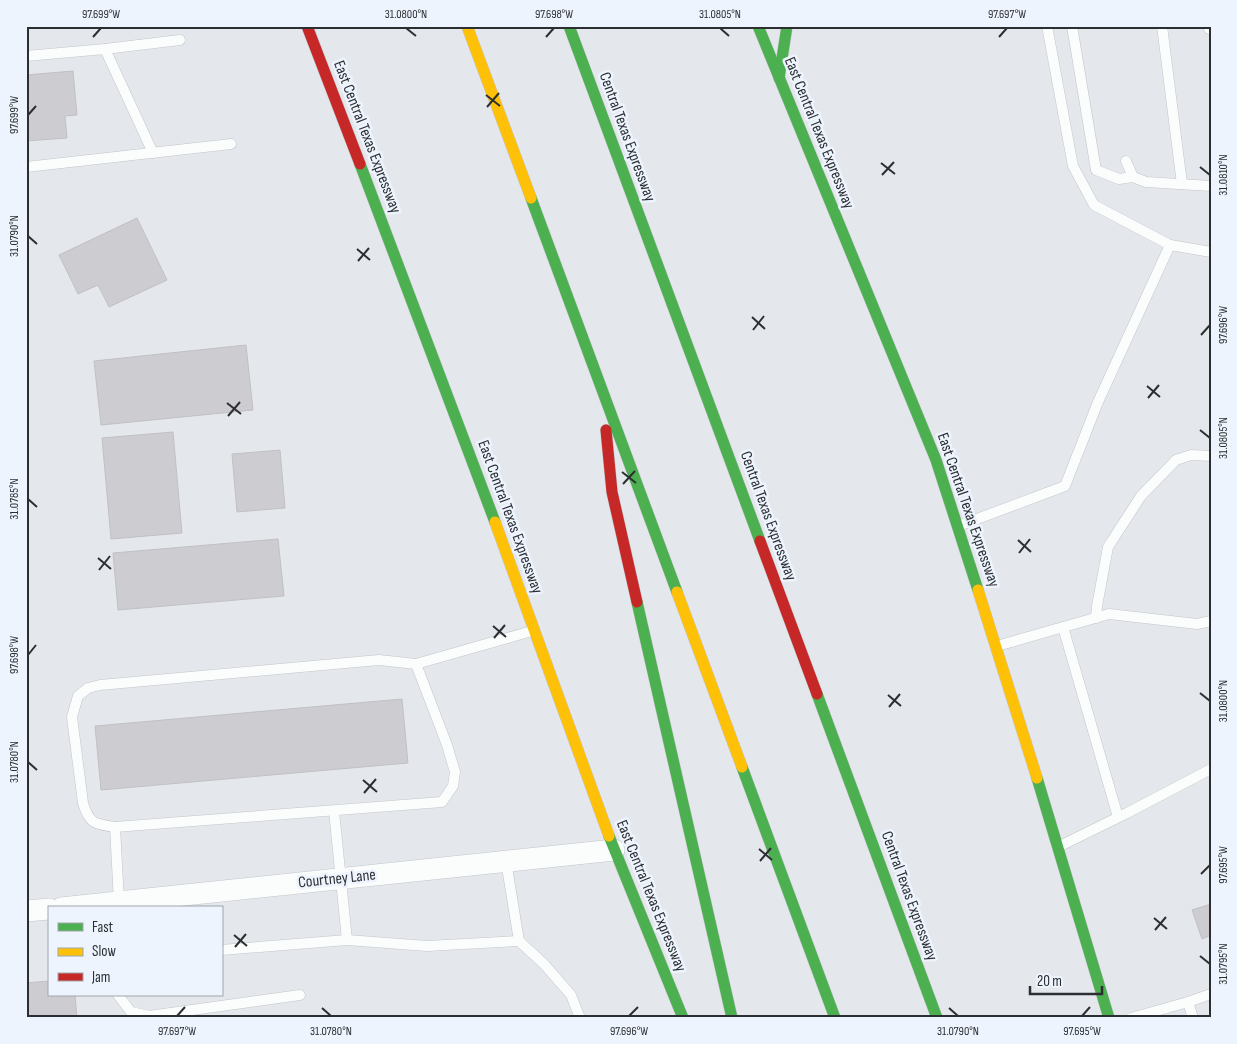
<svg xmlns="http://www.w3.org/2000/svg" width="1237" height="1044" viewBox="0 0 1237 1044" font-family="'Sofia Sans Condensed',sans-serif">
<rect width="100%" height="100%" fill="#e4e8ed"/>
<!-- building -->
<g fill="#cdccd0" stroke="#c1c0c4">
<path d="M 73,71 L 77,115 L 65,116 L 67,138 L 26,141 L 26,75 Z"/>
<path d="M 137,218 L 167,280 L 109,307 L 98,285 L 78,294 L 59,255 Z"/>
<path d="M 246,345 L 253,410 L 101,425 L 94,361 Z"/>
<path d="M 173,432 L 182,533 L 111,539 L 102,438 Z"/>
<path d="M 280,450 L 285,508 L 237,512 L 232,454 Z"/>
<path d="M 278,539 L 284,596 L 118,610 L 113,553 Z"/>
<path d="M 402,699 L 408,763 L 101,790 L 95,726 Z"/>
<path d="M 1211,904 L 1211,935 L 1202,939 L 1192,910 Z"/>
<path d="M 49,981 L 49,995 L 75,995 L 77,1018 L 26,1018 L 26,983 Z"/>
</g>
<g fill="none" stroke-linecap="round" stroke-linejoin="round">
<!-- lane casing -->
<g stroke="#c2c5c9" stroke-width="11">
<g id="lane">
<path d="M 1047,26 L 1073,166 L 1094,205 L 1170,245"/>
<path d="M 1072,26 L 1096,170 L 1119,179 L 1133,177 L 1146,182 L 1211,186"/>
<path d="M 1162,26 L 1182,184"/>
<path d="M 1209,29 L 1209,26"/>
<path d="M 105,49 L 153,153"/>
<path d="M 26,56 L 105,49 L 180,40"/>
<path d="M 1126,161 L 1133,177"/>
<path d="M 26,167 L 231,144"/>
<path d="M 958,526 L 1065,486 L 1098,402 L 1170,245 L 1211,252"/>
<path d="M 1096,618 L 1097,606 L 1108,547 L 1141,496 L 1176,460 L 1191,455 L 1211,456"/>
<path d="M 1063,627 L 1118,817"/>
<path d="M 997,646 L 1109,614 L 1197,624 L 1211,621"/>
<path d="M 334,811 L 347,940"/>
<path d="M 115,827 C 95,824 89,824 83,803 L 72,717 L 78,696 L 88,688 L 100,685 L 379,660 L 416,664"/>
<path d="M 1058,847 L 1127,813 L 1211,769"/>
<path d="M 506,861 L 519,941 L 544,964 L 571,995 L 580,1018"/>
<path d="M 119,902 L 115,827 L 442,802 L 453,786 L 455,772 L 447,745 L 416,664 L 532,631"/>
<path d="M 221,950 L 347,940 L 427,946 L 519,941"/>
<path d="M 118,995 L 131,1012 L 149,1016 L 300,995"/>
<path d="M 1131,1018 L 1188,1002"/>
<path d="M 1193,1018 L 1188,1002 L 1211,994"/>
</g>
</g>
<!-- street casing -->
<g stroke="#c2c5c9" stroke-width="22">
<g id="street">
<path d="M 61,908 L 614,850"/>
<path d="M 26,911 L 49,909"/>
</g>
</g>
<!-- fast casing -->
<g stroke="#c2c5c9" stroke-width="12">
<g id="fast">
<path d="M 569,26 L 760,541"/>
<path d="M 758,26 L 936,460 L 978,590"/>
<path d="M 779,78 L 787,26"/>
<path d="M 360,164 L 495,522"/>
<path d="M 531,198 L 677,592"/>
<path d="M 637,602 L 732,1018"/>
<path d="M 817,694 L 937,1018"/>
<path d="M 742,767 L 835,1018"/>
<path d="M 1037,778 L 1109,1018"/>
<path d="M 609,836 L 683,1018"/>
</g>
</g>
<!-- slow casing -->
<g stroke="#c2c5c9" stroke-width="12">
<g id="slow">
<path d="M 467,26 L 531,198"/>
<path d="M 495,522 L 609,836"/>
<path d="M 978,590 L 1037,778"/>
<path d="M 677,592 L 742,767"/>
</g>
</g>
<!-- jam casing -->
<g stroke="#c2c5c9" stroke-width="12">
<g id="jam">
<path d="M 307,26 L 360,164"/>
<path d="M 606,430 L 612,492 L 637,602"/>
<path d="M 760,541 L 817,694"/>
</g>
</g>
<!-- lane -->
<use href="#lane" stroke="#fbfcfc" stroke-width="10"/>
<!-- street -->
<use href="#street" stroke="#fbfcfc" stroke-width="21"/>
<!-- fast -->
<use href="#fast" stroke="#4caf50" stroke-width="11"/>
<!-- slow -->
<use href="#slow" stroke="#ffc107" stroke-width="11"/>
<!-- jam -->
<use href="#jam" stroke="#c62828" stroke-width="11"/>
</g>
<!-- ticks -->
<path fill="none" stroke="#2c2f32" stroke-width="2" d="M 406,28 L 416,36M 720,28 L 729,36M 93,37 L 101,28M 546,37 L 554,28M 999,37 L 1007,28M 486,95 L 500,106M 487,107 L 499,93M 28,115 L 36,106M 881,163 L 895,174M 1200,167 L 1210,175M 882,175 L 894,162M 28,236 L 37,244M 357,249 L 370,260M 358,261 L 369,248M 752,317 L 765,329M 753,330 L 764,316M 1201,335 L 1210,325M 1147,386 L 1160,397M 1148,398 L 1159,385M 227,403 L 241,414M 228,416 L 240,402M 1200,430 L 1210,438M 622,472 L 636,483M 623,484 L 635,471M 28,499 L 37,507M 1018,540 L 1031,552M 1019,553 L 1030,539M 98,558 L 111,569M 99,570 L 110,556M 493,626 L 506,637M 494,638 L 505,625M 28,655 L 36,645M 1200,693 L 1210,701M 888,695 L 901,706M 889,707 L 900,694M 28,762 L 37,770M 363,780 L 377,792M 364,793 L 376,779M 759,849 L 772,860M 760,861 L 771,848M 1201,874 L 1210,865M 1154,918 L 1167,929M 1155,930 L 1166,917M 234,935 L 247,946M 235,947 L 246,934M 1200,956 L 1210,964M 322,1008 L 331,1016M 949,1008 L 958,1016M 177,1016 L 185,1007M 629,1016 L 638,1007M 1082,1016 L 1090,1007"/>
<g text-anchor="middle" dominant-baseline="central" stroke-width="5" stroke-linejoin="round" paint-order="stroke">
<!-- street labels -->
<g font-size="16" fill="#2c2f32" stroke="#edf4fe">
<text transform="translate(819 133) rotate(68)">East Central Texas Expressway</text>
<text transform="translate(367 137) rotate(69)">East Central Texas Expressway</text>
<text transform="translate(627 137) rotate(70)">Central Texas Expressway</text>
<text transform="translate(968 510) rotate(71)">East Central Texas Expressway</text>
<text transform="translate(768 516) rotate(70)">Central Texas Expressway</text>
<text transform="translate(510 517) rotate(70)">East Central Texas Expressway</text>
<text transform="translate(337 879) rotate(-6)">Courtney Lane</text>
<text transform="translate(651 896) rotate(68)">East Central Texas Expressway</text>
<text transform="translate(909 896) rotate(70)">Central Texas Expressway</text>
</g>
</g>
<!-- border -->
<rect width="1237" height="1044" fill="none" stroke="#edf4fe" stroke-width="55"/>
<!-- legend -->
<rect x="48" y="906" width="175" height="90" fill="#edf4fe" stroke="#a0a5ac"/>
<rect x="58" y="923" width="25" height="8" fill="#4caf50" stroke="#a0a5ac"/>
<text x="92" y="932" font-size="15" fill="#2c2f32">Fast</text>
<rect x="58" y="948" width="25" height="8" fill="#ffc107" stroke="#a0a5ac"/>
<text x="92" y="956" font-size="15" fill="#2c2f32">Slow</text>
<rect x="58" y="973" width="25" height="8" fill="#c62828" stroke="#a0a5ac"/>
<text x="92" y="982" font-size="15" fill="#2c2f32">Jam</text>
<!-- scale -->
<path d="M1030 986v8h72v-8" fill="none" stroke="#2c2f32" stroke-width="2.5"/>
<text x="1037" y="986" font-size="15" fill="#2c2f32" stroke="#edf4fe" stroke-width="4" paint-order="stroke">20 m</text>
<rect x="28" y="28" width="1182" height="988" fill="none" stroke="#2c2f32" stroke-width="2"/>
<g font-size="12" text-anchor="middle" fill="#2c2f32">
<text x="101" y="18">97.699°W</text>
<text x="406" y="18">31.0800°N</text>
<text x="554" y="18">97.698°W</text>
<text x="720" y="18">31.0805°N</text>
<text x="1007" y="18">97.697°W</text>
<text transform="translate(14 115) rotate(-90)" y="4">97.699°W</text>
<text transform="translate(1223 175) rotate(-90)" y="4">31.0810°N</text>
<text transform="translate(14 236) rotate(-90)" y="4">31.0790°N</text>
<text transform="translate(1223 325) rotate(-90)" y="4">97.696°W</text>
<text transform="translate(1223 438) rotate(-90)" y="4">31.0805°N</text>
<text transform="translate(14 499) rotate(-90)" y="4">31.0785°N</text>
<text transform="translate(14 655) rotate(-90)" y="4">97.698°W</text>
<text transform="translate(1223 701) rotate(-90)" y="4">31.0800°N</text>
<text transform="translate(14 762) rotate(-90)" y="4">31.0780°N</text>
<text transform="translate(1223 865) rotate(-90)" y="4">97.695°W</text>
<text transform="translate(1223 964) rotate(-90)" y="4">31.0795°N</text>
<text x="177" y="1035">97.697°W</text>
<text x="331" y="1035">31.0780°N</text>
<text x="629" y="1035">97.696°W</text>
<text x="958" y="1035">31.0790°N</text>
<text x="1082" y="1035">97.695°W</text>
</g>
</svg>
